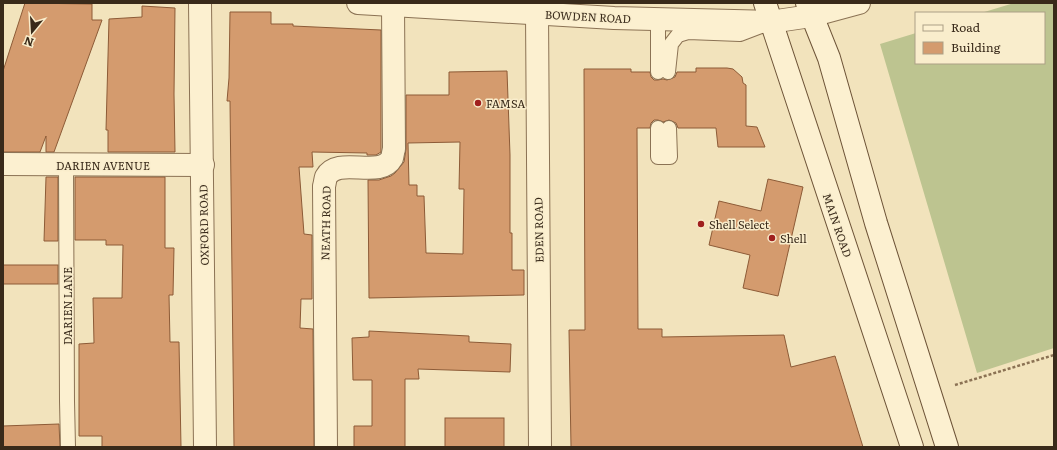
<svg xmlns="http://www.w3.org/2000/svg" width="1057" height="450" viewBox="0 0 1057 450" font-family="Literata,serif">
<rect width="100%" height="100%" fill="#f2e3bc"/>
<!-- cemetery -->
<path fill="#bdc490" d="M 1014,3 L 1054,3 L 1054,348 L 977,373 L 880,44 L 916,33 L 916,63 L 1044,63 L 1044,13 L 981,13 Z"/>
<!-- building -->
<g fill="#d49b6e" stroke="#8d5b37" fill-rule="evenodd">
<path d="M 25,3 L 92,4 L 92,20 L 102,20 L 54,152 L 46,152 L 46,136 L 40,152 L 3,152 L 3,71 Z"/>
<path d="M 142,6 L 175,8 L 174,94 L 175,152 L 108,152 L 108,130 L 106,130 L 109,19 L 142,17 Z"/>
<path d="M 230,12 L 271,12 L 271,24 L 293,24 L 293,26 L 381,30 L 381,152 L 376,155 L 367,155 L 367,153 L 312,152 L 313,167 L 299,167 L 304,234 L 312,235 L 312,299 L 301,299 L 300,328 L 313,329 L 314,447 L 234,447 L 230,101 L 227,101 L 229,78 Z"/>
<path d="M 696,68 L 727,68 L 733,69 L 742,77 L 743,83 L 746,85 L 746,126 L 757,127 L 765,147 L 718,147 L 716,128 L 678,128 L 676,123 L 669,120 L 663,122 L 658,120 L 654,120 L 651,123 L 650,128 L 637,128 L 638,329 L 662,329 L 662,337 L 784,335 L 791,367 L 835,356 L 863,447 L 571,447 L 569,330 L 585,330 L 584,69 L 631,69 L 631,72 L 650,72 L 651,77 L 654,80 L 658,80 L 663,79 L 667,80 L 675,77 L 677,72 L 696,72 Z"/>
<path d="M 507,71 L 510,155 L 510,233 L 512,233 L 512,270 L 524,270 L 524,295 L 369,298 L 368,180 L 379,180 L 391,176 L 395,173 L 404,162 L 406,149 L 406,95 L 449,95 L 449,72 ZM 460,142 L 459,189 L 464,189 L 463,254 L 426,253 L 424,196 L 417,196 L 417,185 L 409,185 L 408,143 Z"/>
<path d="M 46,177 L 58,177 L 58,241 L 44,241 Z"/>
<path d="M 75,177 L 165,177 L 165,248 L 174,248 L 173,295 L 169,295 L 170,342 L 179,342 L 181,447 L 102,447 L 102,436 L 79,436 L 79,344 L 94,343 L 93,298 L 122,298 L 123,245 L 106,245 L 106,240 L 75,240 Z"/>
<path d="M 768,179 L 803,187 L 778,296 L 743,288 L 750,255 L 709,245 L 719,201 L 761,211 Z"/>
<rect x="3" y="265" width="55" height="19"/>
<path d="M 369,331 L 469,336 L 469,342 L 511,344 L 510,372 L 418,369 L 419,379 L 405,379 L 405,447 L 354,447 L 354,426 L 372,426 L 372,380 L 353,380 L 352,338 L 369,337 Z"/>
<rect x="445" y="418" width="59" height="29"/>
<path d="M 59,424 L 60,447 L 3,447 L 3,426 Z"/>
</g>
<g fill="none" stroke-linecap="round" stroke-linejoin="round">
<!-- lane casing -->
<g stroke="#8b7254" stroke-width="16">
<g id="lane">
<path d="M 658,72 L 658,19"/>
<path d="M 668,72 L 671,44 L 678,35 L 688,32 L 740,34 L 761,26"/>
<path d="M 658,128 L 658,157 L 670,157 L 669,128"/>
<path d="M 66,165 L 67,401 L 68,447"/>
</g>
</g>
<!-- street casing -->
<g stroke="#8b7254" stroke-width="24">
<g id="street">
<path d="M 200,3 L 205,447"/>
<path d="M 358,3 L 614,18 L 770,22 L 811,16 L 859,3"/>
<path d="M 537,13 L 540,447"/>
<path d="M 3,164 L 203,165"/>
<path d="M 326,447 L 324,186 C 325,183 325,180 326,177 C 338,155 380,180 392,158 C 393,155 393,151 394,149 L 393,5"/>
</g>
</g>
<!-- secondary casing -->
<g stroke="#6d5337" stroke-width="24">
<g id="secondary">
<path d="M 765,3 L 912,447"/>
<path d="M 807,3 L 829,58 L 876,223 L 947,447"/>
</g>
</g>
<!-- path -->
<path stroke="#8b7254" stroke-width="2.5" stroke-dasharray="3 2" stroke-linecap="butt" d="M 955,385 L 1054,355"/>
<!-- lane -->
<use href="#lane" stroke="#fcf0d0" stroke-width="14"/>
<!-- street -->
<use href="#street" stroke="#fcf0d0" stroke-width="22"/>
<!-- secondary -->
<use href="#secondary" stroke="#fcf0d0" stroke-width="22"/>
</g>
<!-- markers -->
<g fill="#a0201e" stroke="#f9edcc" stroke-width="1.5">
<circle cx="478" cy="103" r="4"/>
<circle cx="701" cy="224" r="4"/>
<circle cx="772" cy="238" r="4"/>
</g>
<g text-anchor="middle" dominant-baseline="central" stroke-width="3" stroke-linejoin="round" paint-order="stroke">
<!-- street labels -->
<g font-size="11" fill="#392a1a" stroke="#f9edcc">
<text transform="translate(588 16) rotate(3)">BOWDEN ROAD</text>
<text x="103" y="165">DARIEN AVENUE</text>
<text transform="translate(325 223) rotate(-89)">NEATH ROAD</text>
<text transform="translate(203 225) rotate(-91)">OXFORD ROAD</text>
<text transform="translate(838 225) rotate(71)">MAIN ROAD</text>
<text transform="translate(538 230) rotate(-91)">EDEN ROAD</text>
<text transform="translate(67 306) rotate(-90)">DARIEN LANE</text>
</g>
<!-- poi labels -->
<g font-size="11" fill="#392a1a" stroke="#f9edcc" text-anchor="start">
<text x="486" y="103">FAMSA</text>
<text x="709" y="224">Shell Select</text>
<text x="780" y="238">Shell</text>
</g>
</g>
<!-- border -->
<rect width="1057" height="450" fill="none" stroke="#392a1a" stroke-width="8"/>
<!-- legend -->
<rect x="915" y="12" width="130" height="52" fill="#f9edcc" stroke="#ac9f85"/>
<rect x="923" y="25" width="20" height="6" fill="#fcf0d0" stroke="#ac9f85"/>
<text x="951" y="32" font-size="12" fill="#392a1a">Road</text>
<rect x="923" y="42" width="20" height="12" fill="#d49b6e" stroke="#ac9f85"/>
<text x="951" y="52" font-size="12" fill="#392a1a">Building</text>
<!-- north arrow -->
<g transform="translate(32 32) rotate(198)" stroke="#f9edcc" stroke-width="3" paint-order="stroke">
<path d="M0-3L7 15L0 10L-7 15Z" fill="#392a1a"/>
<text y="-6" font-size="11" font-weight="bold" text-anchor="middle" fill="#392a1a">N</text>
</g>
</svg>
